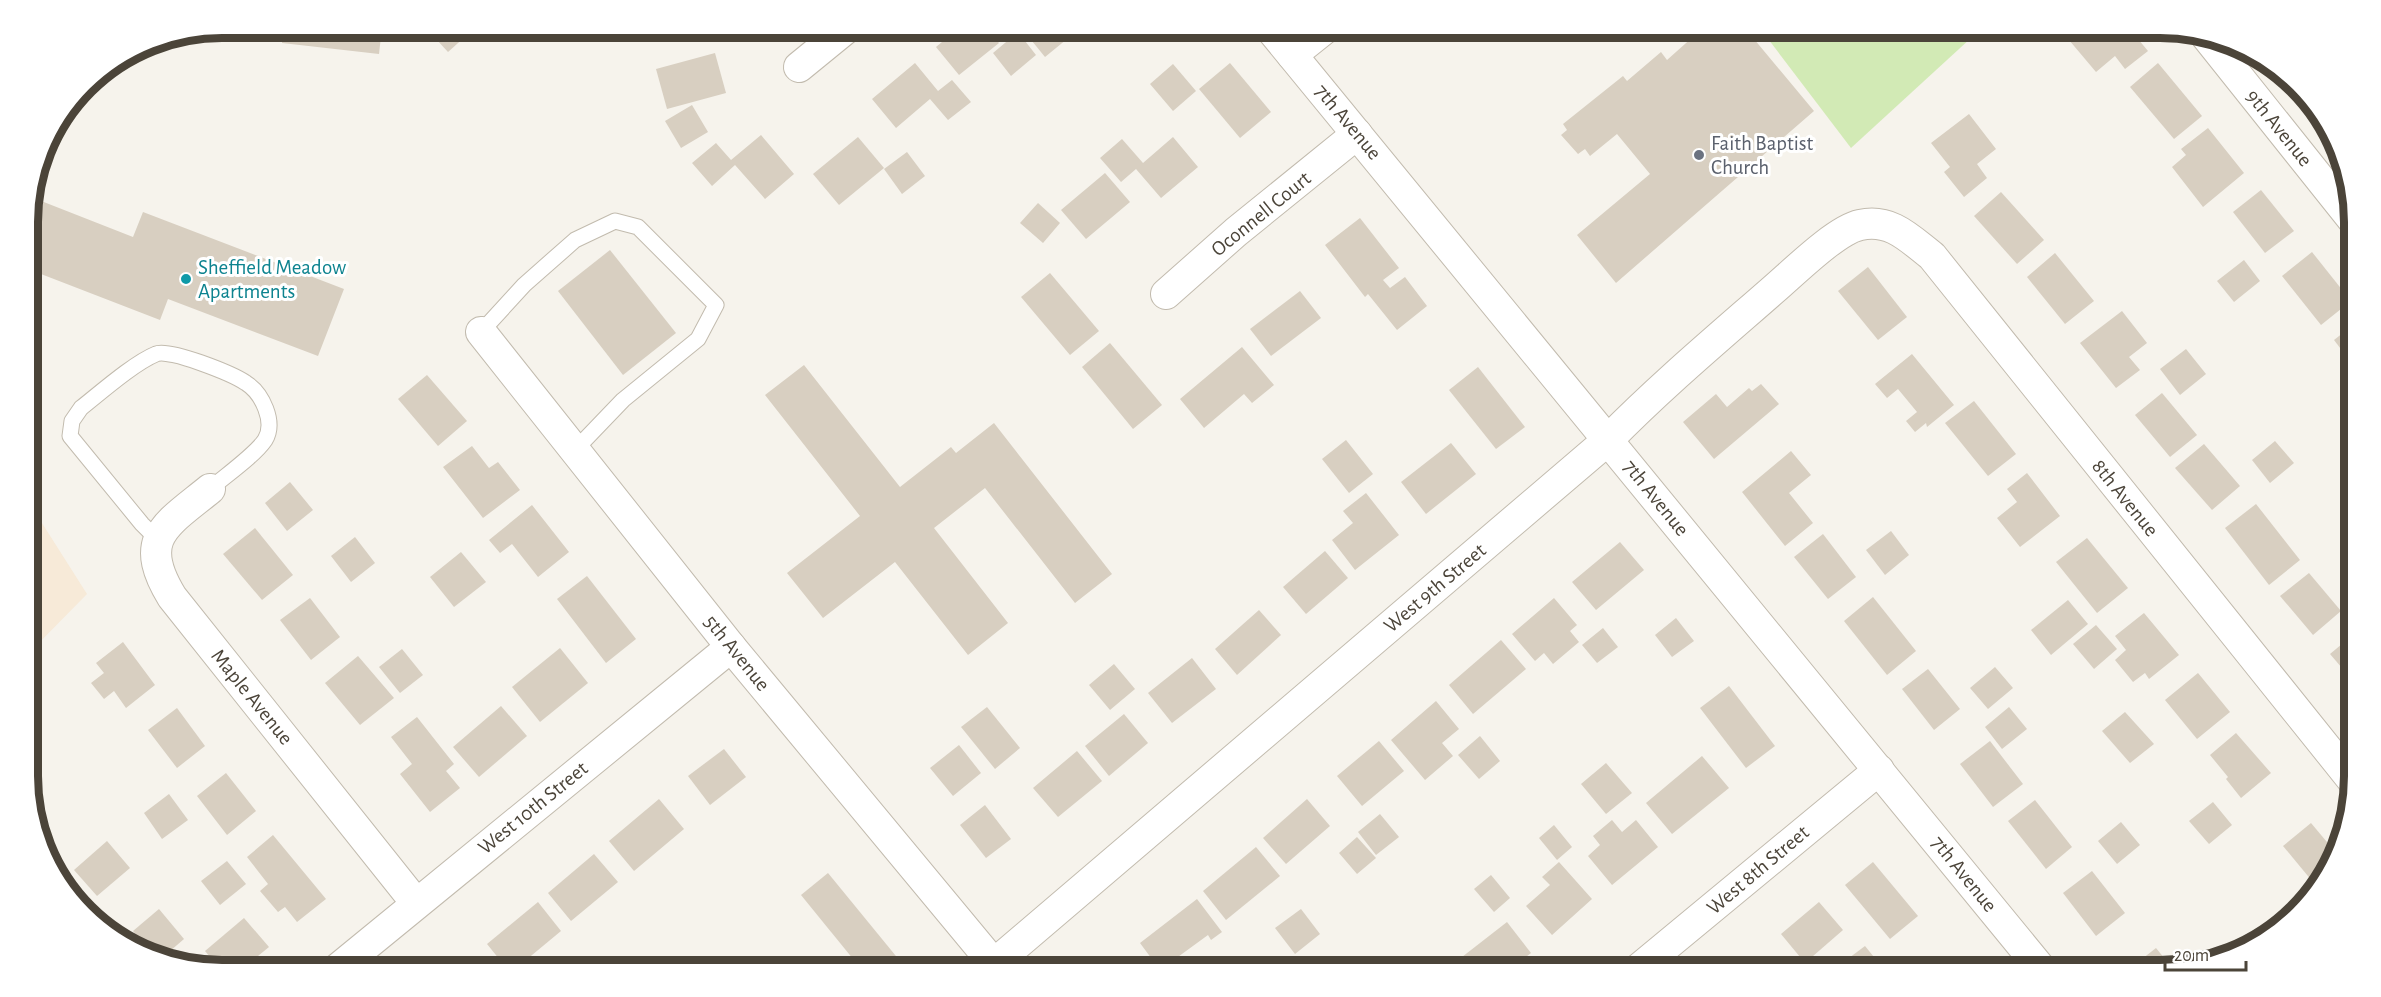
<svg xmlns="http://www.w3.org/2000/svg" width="2381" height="997" viewBox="0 0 2381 997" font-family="'Alegreya Sans',sans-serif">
<rect width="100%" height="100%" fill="#f6f3ec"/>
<!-- commercial -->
<path fill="#f7ead8" d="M 28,501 L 87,594 L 28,654 Z"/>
<!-- green -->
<path fill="#d2eab5" d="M 1759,27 L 1983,27 L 1851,148 Z"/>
<!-- building -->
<g fill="#d8cfc1">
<path d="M 284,27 L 382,27 L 379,54 L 282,43 Z"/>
<path d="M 425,27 L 476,27 L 448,52 Z"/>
<path d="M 960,27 L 985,27 L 999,43 L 959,75 L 936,47 Z"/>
<path d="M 1026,27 L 1058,27 L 1067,39 L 1045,57 L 1023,30 Z"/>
<path d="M 1704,27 L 1744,27 L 1814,111 L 1616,283 L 1577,235 L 1650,174 L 1617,134 L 1590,156 L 1585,149 L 1578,154 L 1561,135 L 1567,130 L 1563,124 L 1623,76 L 1627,81 L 1661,52 L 1667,60 Z"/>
<path d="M 2085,27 L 2128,27 L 2148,51 L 2125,69 L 2115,56 L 2096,72 L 2069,40 Z"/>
<path d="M 1018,32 L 1036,55 L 1011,76 L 993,53 Z"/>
<path d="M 715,53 L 726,93 L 667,109 L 656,69 Z"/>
<path d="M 915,63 L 938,91 L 952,80 L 971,102 L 948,120 L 930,99 L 896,128 L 872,99 Z"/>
<path d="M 1230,63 L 1271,112 L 1240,138 L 1199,89 Z"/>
<path d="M 2158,63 L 2202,116 L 2174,139 L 2130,87 Z"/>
<path d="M 1173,64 L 1196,91 L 1173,111 L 1150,84 Z"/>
<path d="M 692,105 L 708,132 L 681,148 L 665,121 Z"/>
<path d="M 1969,114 L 1996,149 L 1977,164 L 1987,178 L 1964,197 L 1944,172 L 1950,167 L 1931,143 Z"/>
<path d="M 2208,128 L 2244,173 L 2203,207 L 2172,167 L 2186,155 L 2181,149 Z"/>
<path d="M 761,135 L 794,174 L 765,199 L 735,165 L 712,186 L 692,163 L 716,143 L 731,160 Z"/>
<path d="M 858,137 L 884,168 L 839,205 L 813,174 Z"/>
<path d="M 1173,137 L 1198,167 L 1161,198 L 1136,169 L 1121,182 L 1100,158 L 1122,139 L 1143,163 Z"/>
<path d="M 907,152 L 925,176 L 902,194 L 884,169 Z"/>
<path d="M 1105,173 L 1130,202 L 1086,239 L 1061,210 Z"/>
<path d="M 2261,190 L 2294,231 L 2265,253 L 2233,212 Z"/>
<path d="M 2001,192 L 2044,240 L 2017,264 L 1974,216 Z"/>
<path d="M 31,197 L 133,237 L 143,212 L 344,289 L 318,356 L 168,299 L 160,320 L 28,269 L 27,209 Z"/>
<path d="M 1038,203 L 1060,223 L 1043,243 L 1020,223 Z"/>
<path d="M 1360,218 L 1399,268 L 1383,280 L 1390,288 L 1405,277 L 1427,306 L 1397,330 L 1368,294 L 1365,297 L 1325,245 Z"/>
<path d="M 610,250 L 676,333 L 623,375 L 558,291 Z"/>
<path d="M 2312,252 L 2351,301 L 2321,325 L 2282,276 Z"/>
<path d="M 2055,253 L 2094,301 L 2065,324 L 2027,277 Z"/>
<path d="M 2244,260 L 2260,281 L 2234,302 L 2217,281 Z"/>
<path d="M 1868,267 L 1907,317 L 1878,340 L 1838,291 Z"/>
<path d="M 1050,273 L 1099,331 L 1070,355 L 1021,297 Z"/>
<path d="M 1300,291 L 1321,318 L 1271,356 L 1250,329 Z"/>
<path d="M 2122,311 L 2147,343 L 2129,357 L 2140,370 L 2116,388 L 2080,343 Z"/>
<path d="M 2353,325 L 2353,365 L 2334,340 Z"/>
<path d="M 1110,343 L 1162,405 L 1133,429 L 1082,367 Z"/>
<path d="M 1242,347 L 1274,385 L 1252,403 L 1244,394 L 1204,428 L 1180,399 Z"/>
<path d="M 2186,349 L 2206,374 L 2180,395 L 2160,369 Z"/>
<path d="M 1912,354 L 1954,405 L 1927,427 L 1926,423 L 1915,432 L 1906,421 L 1917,412 L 1898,389 L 1887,398 L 1875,384 Z"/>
<path d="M 804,365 L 900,487 L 951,447 L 956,453 L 994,423 L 1112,574 L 1075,603 L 985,488 L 934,528 L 1008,623 L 968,655 L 895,562 L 823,618 L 787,573 L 860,516 L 765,395 Z"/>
<path d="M 1478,367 L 1525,427 L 1496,449 L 1449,390 Z"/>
<path d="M 427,375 L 467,421 L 438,446 L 398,399 Z"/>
<path d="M 1761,384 L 1779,404 L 1714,459 L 1683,422 L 1716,394 L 1727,407 L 1749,388 L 1752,391 Z"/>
<path d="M 2162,393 L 2197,435 L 2170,457 L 2135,415 Z"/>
<path d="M 1974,401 L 2016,454 L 1988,476 L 1945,423 Z"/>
<path d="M 1346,440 L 1373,474 L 1349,493 L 1322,459 Z"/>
<path d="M 2275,441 L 2294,463 L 2270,483 L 2252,460 Z"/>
<path d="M 1451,443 L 1476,474 L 1426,514 L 1401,482 Z"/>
<path d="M 2204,444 L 2240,486 L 2212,510 L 2175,468 Z"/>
<path d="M 472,446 L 489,468 L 498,462 L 520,490 L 483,518 L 443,467 Z"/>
<path d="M 1791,451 L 1811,475 L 1789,493 L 1813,523 L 1785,546 L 1742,492 Z"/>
<path d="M 2027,473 L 2060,516 L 2020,547 L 1997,518 L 2017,502 L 2007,489 Z"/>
<path d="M 290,482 L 313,510 L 287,531 L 265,503 Z"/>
<path d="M 1366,493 L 1399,535 L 1355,570 L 1332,540 L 1353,523 L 1343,511 Z"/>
<path d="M 2256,504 L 2300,560 L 2269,585 L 2225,528 Z"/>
<path d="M 532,505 L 569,552 L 538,577 L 512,544 L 500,553 L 489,540 Z"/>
<path d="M 255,528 L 293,575 L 262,600 L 223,554 Z"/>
<path d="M 1891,531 L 1909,555 L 1885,575 L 1866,550 Z"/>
<path d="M 1823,534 L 1856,577 L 1828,599 L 1794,557 Z"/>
<path d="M 355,537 L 375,563 L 351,582 L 331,556 Z"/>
<path d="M 2087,538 L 2128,588 L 2097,613 L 2056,562 Z"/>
<path d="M 1620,542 L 1644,570 L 1596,610 L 1572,582 Z"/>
<path d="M 1325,551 L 1348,578 L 1306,614 L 1283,587 Z"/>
<path d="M 461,552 L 486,582 L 454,607 L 430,577 Z"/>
<path d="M 2309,573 L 2341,611 L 2313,635 L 2280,596 Z"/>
<path d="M 587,576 L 636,639 L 606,663 L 557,599 Z"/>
<path d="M 1873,597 L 1916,651 L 1887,675 L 1844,621 Z"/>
<path d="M 310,598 L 340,637 L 311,660 L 280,620 Z"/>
<path d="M 1554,598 L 1577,625 L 1570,631 L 1579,642 L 1553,664 L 1544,653 L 1535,661 L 1512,634 Z"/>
<path d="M 2068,600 L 2088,624 L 2051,655 L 2031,630 Z"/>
<path d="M 1259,610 L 1281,635 L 1237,675 L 1215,649 Z"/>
<path d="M 2144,613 L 2179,655 L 2149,679 L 2145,673 L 2133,682 L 2115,660 L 2126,650 L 2115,636 Z"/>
<path d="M 1676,618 L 1694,641 L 1672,657 L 1655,635 Z"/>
<path d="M 2096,625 L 2117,649 L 2094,669 L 2073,644 Z"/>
<path d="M 1603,628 L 1618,647 L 1597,663 L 1582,645 Z"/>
<path d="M 2354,634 L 2354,682 L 2330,654 Z"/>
<path d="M 1501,640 L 1526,669 L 1473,714 L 1449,685 Z"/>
<path d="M 123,642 L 155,685 L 126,708 L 114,691 L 104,699 L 91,683 L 104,673 L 96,663 Z"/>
<path d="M 560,648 L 588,683 L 540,722 L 512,687 Z"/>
<path d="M 402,649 L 423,675 L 400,693 L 379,667 Z"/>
<path d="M 358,656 L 394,698 L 360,725 L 325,683 Z"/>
<path d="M 1192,658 L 1216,689 L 1172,723 L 1148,693 Z"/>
<path d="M 1114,664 L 1135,689 L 1110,710 L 1089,685 Z"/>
<path d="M 1995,667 L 2013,688 L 1988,709 L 1970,688 Z"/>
<path d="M 1928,669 L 1960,709 L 1934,730 L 1902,689 Z"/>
<path d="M 2198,673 L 2230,712 L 2197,739 L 2165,700 Z"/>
<path d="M 1729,686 L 1775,746 L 1746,768 L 1700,708 Z"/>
<path d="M 1436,701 L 1459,729 L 1442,743 L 1453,756 L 1425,780 L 1391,740 Z"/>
<path d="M 501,706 L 527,736 L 479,777 L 453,747 Z"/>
<path d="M 987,707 L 1020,748 L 995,769 L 961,727 Z"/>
<path d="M 2009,707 L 2027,729 L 2002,749 L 1985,727 Z"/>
<path d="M 177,708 L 205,746 L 177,768 L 148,730 Z"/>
<path d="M 2125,712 L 2154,744 L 2130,763 L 2102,731 Z"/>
<path d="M 1124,714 L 1148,743 L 1109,776 L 1085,746 Z"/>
<path d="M 417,717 L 454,764 L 446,771 L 460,788 L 430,812 L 400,774 L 412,764 L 391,737 Z"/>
<path d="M 2236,733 L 2271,773 L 2241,798 L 2226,779 L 2228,777 L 2210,755 Z"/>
<path d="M 1480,736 L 1500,761 L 1479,779 L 1458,755 Z"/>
<path d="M 1379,741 L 1404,771 L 1362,806 L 1337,776 Z"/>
<path d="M 1990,741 L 2023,784 L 1993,807 L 1960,764 Z"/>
<path d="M 959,745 L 981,773 L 953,796 L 930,768 Z"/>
<path d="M 724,749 L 746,777 L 710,805 L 688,776 Z"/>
<path d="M 1077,751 L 1102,781 L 1058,817 L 1033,788 Z"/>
<path d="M 1702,756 L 1729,788 L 1672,834 L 1646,803 Z"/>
<path d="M 1606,763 L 1632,793 L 1606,814 L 1581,784 Z"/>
<path d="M 226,773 L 256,811 L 227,835 L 197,796 Z"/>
<path d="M 169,794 L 188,820 L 162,839 L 144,813 Z"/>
<path d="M 659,799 L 684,829 L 634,871 L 609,841 Z"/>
<path d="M 1307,799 L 1330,826 L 1286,864 L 1263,838 Z"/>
<path d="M 2035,800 L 2072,847 L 2046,869 L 2008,821 Z"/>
<path d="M 2213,802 L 2232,825 L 2209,844 L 2189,821 Z"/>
<path d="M 985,805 L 1011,839 L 986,858 L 960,825 Z"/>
<path d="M 1380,814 L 1399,837 L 1376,855 L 1358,832 Z"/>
<path d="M 1612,820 L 1622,832 L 1636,820 L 1658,847 L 1612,885 L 1588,856 L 1600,845 L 1593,836 Z"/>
<path d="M 2121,822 L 2140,845 L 2117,864 L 2098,841 Z"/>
<path d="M 2311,823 L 2337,854 L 2317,887 L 2283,846 Z"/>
<path d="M 1554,825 L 1572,847 L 1557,860 L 1539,838 Z"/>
<path d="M 273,835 L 326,899 L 297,922 L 285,907 L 278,912 L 260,891 L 268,884 L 247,857 Z"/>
<path d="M 1357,837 L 1376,858 L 1357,874 L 1339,853 Z"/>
<path d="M 107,841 L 130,868 L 97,896 L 74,870 Z"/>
<path d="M 1256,847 L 1280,876 L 1226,920 L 1203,891 Z"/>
<path d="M 594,854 L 618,882 L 571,921 L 548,893 Z"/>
<path d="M 227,861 L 246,884 L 220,905 L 201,881 Z"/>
<path d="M 1559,862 L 1592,899 L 1552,935 L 1526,906 L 1550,885 L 1542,877 Z"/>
<path d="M 1873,862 L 1918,916 L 1890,939 L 1845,885 Z"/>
<path d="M 2092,871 L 2125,913 L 2096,936 L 2063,893 Z"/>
<path d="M 828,873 L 900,961 L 890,970 L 862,970 L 801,895 Z"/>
<path d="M 1491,875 L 1510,898 L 1494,912 L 1474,889 Z"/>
<path d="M 1197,899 L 1222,932 L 1211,940 L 1208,935 L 1160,970 L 1140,943 Z"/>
<path d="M 538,902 L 561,931 L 514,970 L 508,970 L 487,944 Z"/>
<path d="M 1819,902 L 1843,930 L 1805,963 L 1781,934 Z"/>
<path d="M 159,909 L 184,939 L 162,958 L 155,957 L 133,931 Z"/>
<path d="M 1301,909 L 1320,934 L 1295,954 L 1275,928 Z"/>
<path d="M 244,918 L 269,947 L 241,970 L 221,970 L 205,951 Z"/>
<path d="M 1507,922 L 1531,953 L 1509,970 L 1472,970 L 1462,957 Z"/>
<path d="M 1865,946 L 1882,967 L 1878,970 L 1852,970 L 1845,961 Z"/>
<path d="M 2156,948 L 2173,969 L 2128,970 Z"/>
<path d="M 1245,957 L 1256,970 L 1230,970 Z"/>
<path d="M 1752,960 L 1760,970 L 1741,970 Z"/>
</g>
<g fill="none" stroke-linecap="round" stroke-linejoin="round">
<!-- lane casing -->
<g stroke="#c2bbae" stroke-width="17">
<g id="lane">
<path d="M 481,332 L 524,285 L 575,240 L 615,221 L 638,227 L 716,305 L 698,339 L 623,400 L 575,450"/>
<path d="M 158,540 L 142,524 L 70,436 L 72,421 L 81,408 C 100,393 134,363 156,354 C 169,348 233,374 246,383 C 262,393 276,422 265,440 C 255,455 225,476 210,489"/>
</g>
</g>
<!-- street casing -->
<g stroke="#c2bbae" stroke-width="32">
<g id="street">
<path d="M 1269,27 L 2042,970"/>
<path d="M 2206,36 L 2352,219"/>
<path d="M 1292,55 L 1327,27"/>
<path d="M 799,67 L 848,27"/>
<path d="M 1166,294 L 1236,232 L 1357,134"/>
<path d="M 481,332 L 731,647 L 999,970"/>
<path d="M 210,489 C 166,525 136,538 172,597 L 416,903"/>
<path d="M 336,970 L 731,647"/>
<path d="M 987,970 L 1608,440 C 1660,387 1717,339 1773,290 C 1793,273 1836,230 1860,225 C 1891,218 1910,239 1932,256 L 2353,781"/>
<path d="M 1637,970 L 1879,770"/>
</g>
</g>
<!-- lane -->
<use href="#lane" stroke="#fff" stroke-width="15"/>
<!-- street -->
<use href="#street" stroke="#fff" stroke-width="30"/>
</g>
<!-- markers -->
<circle fill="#6b7280" stroke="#fff" stroke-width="2" cx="1699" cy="155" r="6"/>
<circle fill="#0f9aa8" stroke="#fff" stroke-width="2" cx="186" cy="279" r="6"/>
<g text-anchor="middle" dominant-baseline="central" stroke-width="6" stroke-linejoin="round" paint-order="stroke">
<!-- street labels -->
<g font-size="21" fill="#4b4439" stroke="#fff">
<text transform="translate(1348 122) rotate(50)">7th Avenue</text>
<text transform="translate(2279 128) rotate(51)">9th Avenue</text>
<text transform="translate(1261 214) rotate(-39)">Oconnell Court</text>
<text transform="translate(1656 498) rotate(51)">7th Avenue</text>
<text transform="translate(2125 498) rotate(51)">8th Avenue</text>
<text transform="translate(1435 588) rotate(-40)">West 9th Street</text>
<text transform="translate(737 653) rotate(51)">5th Avenue</text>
<text transform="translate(252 697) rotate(51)">Maple Avenue</text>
<text transform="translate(533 808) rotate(-39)">West 10th Street</text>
<text transform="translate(1758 870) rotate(-40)">West 8th Street</text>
<text transform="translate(1964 874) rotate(51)">7th Avenue</text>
</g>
<!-- worship labels -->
<g font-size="21" fill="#5b616d" stroke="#fff" text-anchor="start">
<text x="1711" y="143">Faith Baptist<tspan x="1711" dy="24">Church</tspan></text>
</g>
<!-- culture labels -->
<g font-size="21" fill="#0d838f" stroke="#fff" text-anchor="start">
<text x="198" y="267">Sheffield Meadow<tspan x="198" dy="24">Apartments</tspan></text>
</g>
</g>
<!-- crop -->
<path d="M0 0H2381V997H0ZM222 38H2160A184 184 0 0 1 2344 222V776A184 184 0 0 1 2160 960H222A184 184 0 0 1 38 776V222A184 184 0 0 1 222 38Z" fill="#fff" fill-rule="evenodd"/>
<path fill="none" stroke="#4b4439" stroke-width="8" d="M222 38H2160A184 184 0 0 1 2344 222V776A184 184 0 0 1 2160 960H222A184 184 0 0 1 38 776V222A184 184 0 0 1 222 38Z"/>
<!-- scale -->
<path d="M2165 961v9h81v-9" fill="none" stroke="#4b4439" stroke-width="3"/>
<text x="2174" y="961" font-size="18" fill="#4b4439" stroke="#ffffff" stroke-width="4.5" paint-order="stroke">20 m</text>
</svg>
